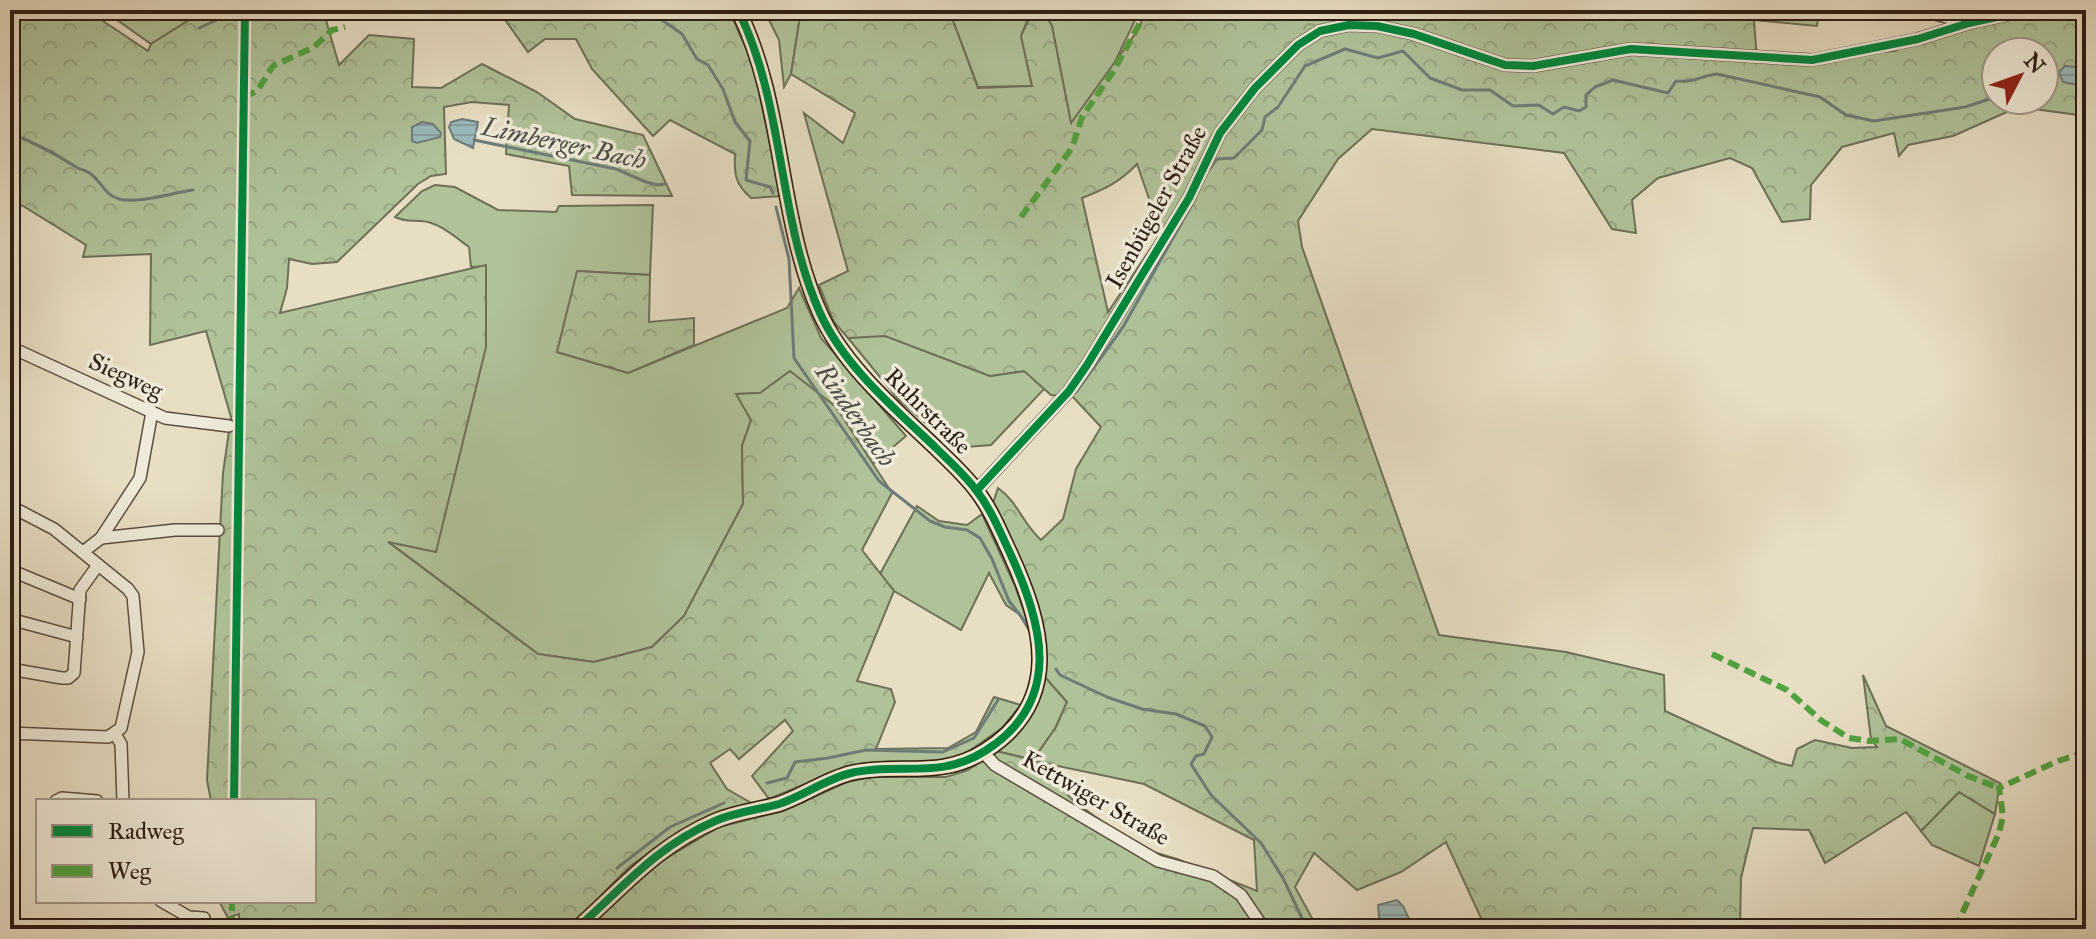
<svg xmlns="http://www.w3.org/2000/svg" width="2096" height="939" viewBox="0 0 2096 939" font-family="'IM FELL Great Primer',serif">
<defs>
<pattern id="forest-crowns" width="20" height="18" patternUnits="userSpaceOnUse" patternTransform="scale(2)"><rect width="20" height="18" fill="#afc299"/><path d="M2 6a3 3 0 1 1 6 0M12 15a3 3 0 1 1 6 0" fill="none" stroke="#97a683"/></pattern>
<pattern id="water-rules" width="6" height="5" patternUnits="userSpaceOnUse" patternTransform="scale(2)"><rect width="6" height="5" fill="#9ababc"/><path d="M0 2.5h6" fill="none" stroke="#859fa1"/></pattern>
</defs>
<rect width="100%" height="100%" fill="#e7dec4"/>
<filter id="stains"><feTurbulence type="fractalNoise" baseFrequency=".0025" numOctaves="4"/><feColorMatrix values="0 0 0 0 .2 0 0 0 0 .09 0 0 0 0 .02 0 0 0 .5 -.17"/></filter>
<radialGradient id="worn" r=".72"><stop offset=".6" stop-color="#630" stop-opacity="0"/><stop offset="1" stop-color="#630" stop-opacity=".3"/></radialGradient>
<!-- green -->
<g fill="#afc299" stroke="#6e7057" stroke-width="2">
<path d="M 103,10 L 205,10 L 151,44 Z"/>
<path d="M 764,10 L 801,10 L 791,74 L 784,87 L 779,40 Z"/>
<path d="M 949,10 L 1140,10 L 1111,70 L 1071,124 L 1052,26 L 1045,14 L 1027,21 L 1021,36 L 1032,86 L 978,87 Z"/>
<path d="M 435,185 L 455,187 L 498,210 L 556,212 L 559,206 L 653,205 L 650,275 L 578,271 L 557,352 L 628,373 L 787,308 L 799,288 L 821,338 L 906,436 L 873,464 L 836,407 L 760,393 L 737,394 L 751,420 L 742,446 L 743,504 L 684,616 L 652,647 L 594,662 L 538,654 L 386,540 L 435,551 L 486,266 L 471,267 L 469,247 C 455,237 439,222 421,221 C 410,220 405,222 395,217 L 422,191 Z"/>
<path d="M 884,335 L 990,376 L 1024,371 L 1046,387 L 991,445 L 954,448 L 898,399 L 848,338 Z"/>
<path d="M 917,506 L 939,521 L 967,525 L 982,514 L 1015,586 L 1033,637 L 1019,614 L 1006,605 L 989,573 L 961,630 L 894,591 L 880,574 Z"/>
<path d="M 1045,677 L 1067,702 L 1056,727 L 1033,760 L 996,751 C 1020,731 1034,706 1045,677 Z"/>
<path d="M 1959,792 L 1995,814 L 1979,866 L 1932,845 L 1921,831 Z"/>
</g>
<!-- forest -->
<g fill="url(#forest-crowns)" stroke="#6e7057" stroke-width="2" fill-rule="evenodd">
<path d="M 10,10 L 98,10 L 97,17 L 148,51 L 151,44 L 205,10 L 323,10 L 339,65 L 369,35 L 414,39 L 412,87 L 441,88 L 482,64 L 537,92 L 575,119 L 643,135 L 672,196 L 572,195 L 569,166 L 506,154 L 509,105 L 472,102 L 444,107 L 446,174 L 431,176 L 418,184 L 337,262 L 312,264 L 289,259 L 287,288 L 280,313 L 486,265 L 486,347 L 436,552 L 388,542 L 538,654 L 594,662 L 652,647 L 684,616 L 743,504 L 742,446 L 751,420 L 736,394 L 760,393 L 790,371 L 836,407 L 892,493 L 862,550 L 894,591 L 857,681 L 891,689 L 895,702 L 876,749 L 948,748 L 976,732 L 994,697 L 1021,705 L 1002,728 L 962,756 L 941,762 L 846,767 L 769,799 L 752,776 L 793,731 L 785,720 L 739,759 L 730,749 L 710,763 L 727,789 L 753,804 L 687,828 L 630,866 L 568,929 L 239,929 L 239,914 L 228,918 L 219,901 L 314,901 L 314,801 L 211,801 L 207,780 L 223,473 L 231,417 L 206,331 L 150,345 L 151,254 L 83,257 L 86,245 L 10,198 Z"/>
<path d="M 498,10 L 729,10 L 753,64 L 781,196 L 751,198 C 735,184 734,174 735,154 L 670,120 L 653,136 L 592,69 L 576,39 L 545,39 L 528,52 Z"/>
<path d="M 801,10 L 949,10 L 978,88 L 1032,86 L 1021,36 L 1028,21 L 1045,14 L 1052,26 L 1071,123 L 1140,27 L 1144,10 L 1819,10 L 1817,26 L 1754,20 L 1757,60 L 1895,51 L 1921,38 L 2038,10 L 2086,10 L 2086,116 L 2018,107 L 1953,136 L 1908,145 L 1899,156 L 1894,133 L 1842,147 L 1811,185 L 1810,219 L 1782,222 L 1752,168 L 1730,158 L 1658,178 L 1632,200 L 1636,233 L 1612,229 L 1564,153 L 1372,129 L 1338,159 L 1298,221 L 1302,247 L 1439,635 L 1566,652 L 1664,675 L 1665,711 L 1776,762 L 1792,766 L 1797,749 L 1815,740 L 1852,748 L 1877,747 L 1871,739 L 1863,675 L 1886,726 L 2000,783 L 1995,814 L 1959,792 L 1921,831 L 1906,812 L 1825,863 L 1809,830 L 1753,828 L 1741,878 L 1740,929 L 1486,929 L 1446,842 L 1401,872 L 1357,890 L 1314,853 L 1295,887 L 1313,920 L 1337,929 L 586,929 L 655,865 L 719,827 L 783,811 L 847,782 L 872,777 L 946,777 L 968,770 L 996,751 L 1033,760 L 1056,727 L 1067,702 L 1045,677 C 1053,616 1018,559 992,506 L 998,488 C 1017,501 1024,525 1041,540 L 1063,519 L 1076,469 L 1101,427 L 1073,397 L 1051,395 L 1024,371 L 990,376 L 885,336 L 848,338 L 834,322 L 819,285 L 848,271 L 804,113 L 843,143 L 855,113 L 791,74 ZM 1996,52 L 2044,52 L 2044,100 L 1996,100 ZM 1137,164 L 1161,233 L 1108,312 L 1082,198 C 1105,189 1120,182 1137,164 ZM 1034,761 L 1144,784 L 1254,840 L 1257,891 L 1177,859 L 1140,848 L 1076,803 Z"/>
<path d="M 577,271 L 650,275 L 649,322 L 694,318 L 694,345 L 628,373 L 557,352 Z"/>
</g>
<!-- water -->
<g fill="url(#water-rules)" stroke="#6e7c79" stroke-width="2">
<path d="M 2065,66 L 2086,68 L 2086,87 L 2063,82 L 2059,72 Z"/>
<path d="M 462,119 L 478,122 L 473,148 L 454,139 L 449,127 L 451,122 Z"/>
<path d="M 422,122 L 433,124 L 441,133 L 440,137 L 417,143 L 412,141 L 412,127 Z"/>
<path d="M 1397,900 L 1403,906 L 1414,929 L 1380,929 L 1378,905 Z"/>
</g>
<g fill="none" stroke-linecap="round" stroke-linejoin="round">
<!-- stream -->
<g stroke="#6e7c79" stroke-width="3">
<path d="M 622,10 L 634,20 L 659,18 L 682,34 L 697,59 L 708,65 L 723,89 L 735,122 L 750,141 L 746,180 L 770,187 L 773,193"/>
<path d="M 199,28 L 230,14 L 233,10"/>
<path d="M 10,133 C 35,143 53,152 76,167 C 81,170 88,171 92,175 C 102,183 106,196 119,199 C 139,204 172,193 193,190"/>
<path d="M 474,140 L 616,169 L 646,182 L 658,185 L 666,184"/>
<path d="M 1208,171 L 1217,159 L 1234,158 L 1262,130 L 1265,117 L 1278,107 L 1305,66 L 1345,49 L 1378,58 L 1403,51 L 1430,78 L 1462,90 L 1490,90 L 1513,106 L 1539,105 L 1553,114 L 1564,107 L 1579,111 L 1586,107 L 1586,95 L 1595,87 L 1613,80 L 1668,93 L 1676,81 C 1694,83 1700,76 1717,74 L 1820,97 L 1846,115 L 1874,121 L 1965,107 L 1996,97"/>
<path d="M 776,207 L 789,259 L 794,358 L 879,481 L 930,521 L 945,527 L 967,530 L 980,538 L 992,559 L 1009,601 L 1027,624"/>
<path d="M 1076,392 L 1123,327 L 1195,199"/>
<path d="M 1056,669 L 1060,675 L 1107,697 L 1142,709 L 1176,714 L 1205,726 L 1212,737 L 1204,754 L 1196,756 L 1191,764 L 1211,795 L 1261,843 L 1283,878 L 1307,929"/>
<path d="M 767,783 L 787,778 L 795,762 L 828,758 L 866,750 L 943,752 L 974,738 L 998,700"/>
<path d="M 617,868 L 670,827 L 724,803"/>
</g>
<!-- minor casing -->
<g stroke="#5b4e41" stroke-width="14">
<g id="minor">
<path d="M 1921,10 L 1968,23"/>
<path d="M 10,347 L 165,418 L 229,426"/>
<path d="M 977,490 L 1069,391 L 1087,365 L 1189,198 L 1220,133 L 1255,88 L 1298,45 L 1320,31 L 1349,25 L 1377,26 L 1414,34 L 1505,65 L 1533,66 L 1631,49 L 1812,60 L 1918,39 L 1969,23 L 2029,10"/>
<path d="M 10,506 L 54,529 L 128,589 L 133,596 L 138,652 L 121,728 L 108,737 L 10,733"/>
<path d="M 101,538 L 175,530 L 218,530"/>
<path d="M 83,552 L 101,538 L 140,478 L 152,412"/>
<path d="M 10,570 L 80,599"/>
<path d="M 10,619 L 77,637"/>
<path d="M 10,669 L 62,678 L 68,678 L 74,673 L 80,590 L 98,565"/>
<path d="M 115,734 L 121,744 L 123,801"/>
<path d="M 983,752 L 995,765 L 1158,861 L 1213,876 L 1241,895 L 1264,929"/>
<path d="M 56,801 L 62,798 L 97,801"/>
<path d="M 161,901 L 189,917 L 204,918"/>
</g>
</g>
<!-- major casing -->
<g stroke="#2c1e15" stroke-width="17">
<path id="major" d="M 576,929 C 623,888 655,847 715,821 C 735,812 758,810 779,804 C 803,796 826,779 851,773 C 900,762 939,780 985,751 C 1064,701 1043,625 1010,553 C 1000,532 991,509 976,490 C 964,474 949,461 935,447 C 894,408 844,366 820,313 C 777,217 785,104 738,10"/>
</g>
<!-- minor -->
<use href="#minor" stroke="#efead9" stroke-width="11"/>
<!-- major -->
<use href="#major" stroke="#e4bf82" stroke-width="14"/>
<!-- quiet -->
<g stroke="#51a240" stroke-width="6" stroke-dasharray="12 6" stroke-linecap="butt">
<path d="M 244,97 L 257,91 L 273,66 L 314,47 L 332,30 L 345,27"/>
<path d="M 1021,217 L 1072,148 L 1082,117 L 1113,72 L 1147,10"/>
<path d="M 1712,654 L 1787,690 L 1822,721 L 1849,738 L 1869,741 L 1900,739 L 1968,776 L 1999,788"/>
<path d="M 232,929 L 232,901"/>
<path d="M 1955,929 L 1999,833 L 2003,816 L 1999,788 L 2058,761 L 2086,752"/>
</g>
<!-- cycleway casing -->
<g stroke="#efead9" stroke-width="13">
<g id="cycleway">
<path d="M 977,490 L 1069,391 L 1087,365 L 1189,198 L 1220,133 L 1255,88 L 1298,45 L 1320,31 L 1349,25 L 1377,26 L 1414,34 L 1505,65 L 1533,66 L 1631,49 L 1812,60 L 1918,39 L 1969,23 L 2029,10"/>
<path d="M 234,801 L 245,10"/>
<path d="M 576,929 C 623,888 655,847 715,821 C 735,812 758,810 779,804 C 803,796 826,779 851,773 C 900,762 939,780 985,751 C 1064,701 1043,625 1010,553 C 1000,532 991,509 976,490 C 964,474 949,461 935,447 C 894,408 844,366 820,313 C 777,217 785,104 738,10"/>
</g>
</g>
<!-- cycleway -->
<use href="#cycleway" stroke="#00873e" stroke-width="8"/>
</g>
<g text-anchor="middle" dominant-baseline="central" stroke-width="7" stroke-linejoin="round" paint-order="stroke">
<!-- street labels -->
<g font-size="24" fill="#2c1e15" stroke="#efead9">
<text transform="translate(1156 207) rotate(-61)">Isenbügeler Straße</text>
<text transform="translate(126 376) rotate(25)">Siegweg</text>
<text transform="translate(928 411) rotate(45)">Ruhrstraße</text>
<text transform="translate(1096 798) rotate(30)">Kettwiger Straße</text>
</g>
<!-- water labels -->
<g font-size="26" font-style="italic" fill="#4d4d47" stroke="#efead9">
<text transform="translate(564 143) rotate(12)">Limberger Bach</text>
<text transform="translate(856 415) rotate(55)">Rinderbach</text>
</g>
</g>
<!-- margin -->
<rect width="2096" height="939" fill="none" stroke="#e7dec4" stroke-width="40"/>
<rect x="12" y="12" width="2072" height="915" fill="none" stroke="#2c1e15" stroke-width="4"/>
<rect x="20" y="20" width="2056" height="899" fill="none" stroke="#2c1e15" stroke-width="2"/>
<!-- legend -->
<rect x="36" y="799" width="280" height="104" fill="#efead9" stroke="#a1988b" stroke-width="2"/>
<rect x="52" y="825" width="40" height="12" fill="#00873e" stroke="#a1988b" stroke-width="2"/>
<text x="108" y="839" font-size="24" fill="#2c1e15">Radweg</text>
<rect x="52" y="865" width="40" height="12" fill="#51a240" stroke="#a1988b" stroke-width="2"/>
<text x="108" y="879" font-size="24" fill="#2c1e15">Weg</text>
<!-- north arrow -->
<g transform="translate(2020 76) rotate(49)"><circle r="38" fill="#efead9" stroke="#a1988b" stroke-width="2"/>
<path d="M0-6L14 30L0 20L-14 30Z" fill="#8f2418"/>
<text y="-12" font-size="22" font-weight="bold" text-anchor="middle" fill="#2c1e15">N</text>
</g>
<rect width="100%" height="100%" filter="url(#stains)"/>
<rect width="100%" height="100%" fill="url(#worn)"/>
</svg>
